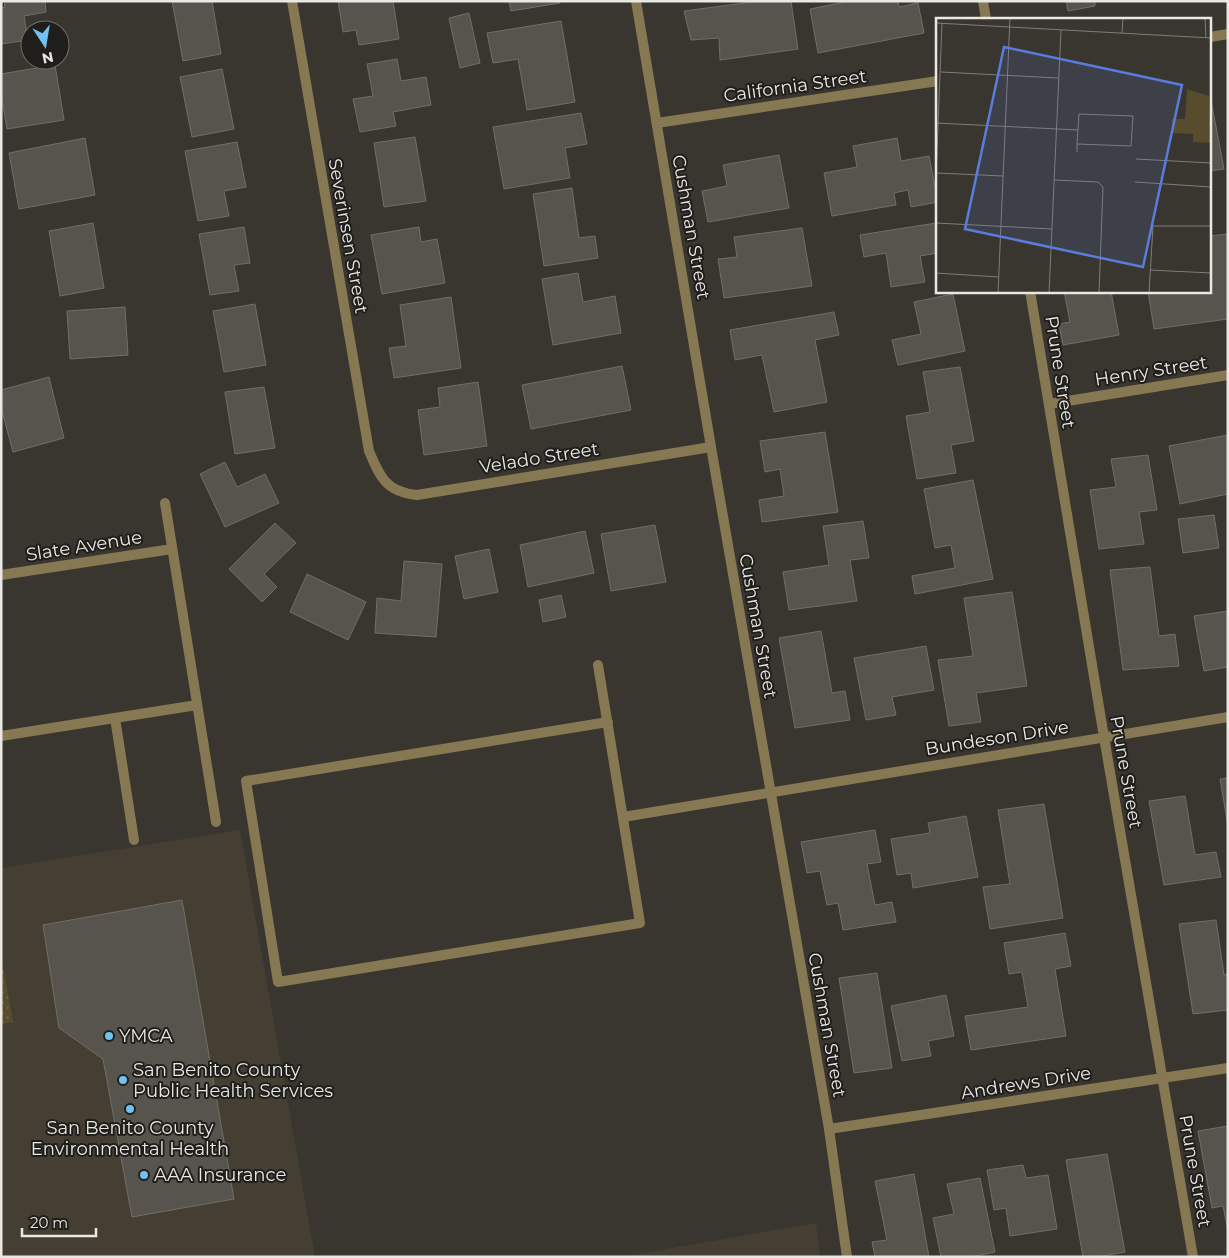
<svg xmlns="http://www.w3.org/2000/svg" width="1229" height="1258" viewBox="0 0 1229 1258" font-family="Montserrat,sans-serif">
<defs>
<pattern id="grass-dots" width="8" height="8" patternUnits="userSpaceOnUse" patternTransform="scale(1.25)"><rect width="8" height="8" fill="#584c2f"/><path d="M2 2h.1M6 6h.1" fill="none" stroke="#70664d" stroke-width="1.8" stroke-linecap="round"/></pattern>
</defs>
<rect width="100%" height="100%" fill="#393630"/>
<!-- built -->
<g fill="#443f32">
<path d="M 240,830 L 315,1257 L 1,1257 L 1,868 Z"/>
<path d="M 816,1223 L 820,1257 L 621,1257 Z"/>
</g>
<!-- grass -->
<path fill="url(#grass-dots)" d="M 1,956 L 13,1022 L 1,1024 Z"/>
<!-- building -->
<g fill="#56544d" stroke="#716e67">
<path d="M 4,1 L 45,1 L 46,12 L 24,16 L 28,40 L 1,44 L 1,8 L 5,7 Z"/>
<path d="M 172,1 L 212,1 L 221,54 L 183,61 Z"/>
<path d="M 338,1 L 393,1 L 399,39 L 359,45 L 356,30 L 343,32 Z"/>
<path d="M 509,1 L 559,1 L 560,3 L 511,11 Z"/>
<path d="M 760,1 L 791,1 L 798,49 L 720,60 L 719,38 L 691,40 L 684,11 Z"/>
<path d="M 850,1 L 898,1 L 899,7 L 918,3 L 924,33 L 818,53 L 810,9 Z"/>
<path d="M 1066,1 L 1095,1 L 1095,6 L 1068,11 Z"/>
<path d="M 469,13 L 480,63 L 460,68 L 449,18 Z"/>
<path d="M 561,21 L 575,102 L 527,110 L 518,59 L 493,63 L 487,33 Z"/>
<path d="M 397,59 L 401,81 L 426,77 L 431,105 L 393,112 L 396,126 L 360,132 L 353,99 L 373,96 L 367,64 Z"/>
<path d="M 55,65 L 64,120 L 7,129 L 1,93 L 1,74 Z"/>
<path d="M 222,69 L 234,129 L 192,137 L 180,77 Z"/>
<path d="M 1210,95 L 1224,169 L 1210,171 Z"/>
<path d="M 581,113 L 587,144 L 565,148 L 570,178 L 504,189 L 493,127 Z"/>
<path d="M 415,137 L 426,201 L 384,207 L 374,143 Z"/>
<path d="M 85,138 L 95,195 L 19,209 L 9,153 Z"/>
<path d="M 897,138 L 901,161 L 929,156 L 938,202 L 911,207 L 908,190 L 894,193 L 896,205 L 832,216 L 824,173 L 857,167 L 853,146 Z"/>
<path d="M 237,142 L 246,187 L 224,191 L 229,216 L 198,221 L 185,151 Z"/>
<path d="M 779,155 L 789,208 L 708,222 L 702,191 L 727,186 L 723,165 Z"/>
<path d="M 572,188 L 579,238 L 595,236 L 598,258 L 544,266 L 533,194 Z"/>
<path d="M 93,223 L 104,288 L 60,296 L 49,231 Z"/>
<path d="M 936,223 L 938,232 L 938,253 L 920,256 L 925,282 L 891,287 L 886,253 L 864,257 L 860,235 Z"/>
<path d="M 244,227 L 250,263 L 234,265 L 239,291 L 210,295 L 199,234 Z"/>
<path d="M 419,227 L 421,242 L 437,239 L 445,283 L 382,294 L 371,235 Z"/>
<path d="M 802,228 L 812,286 L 724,298 L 718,259 L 737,257 L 734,237 Z"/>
<path d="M 1228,234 L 1228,319 L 1154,329 L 1148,291 L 1210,291 L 1210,236 Z"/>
<path d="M 578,273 L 583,302 L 615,296 L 621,333 L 553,345 L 542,279 Z"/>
<path d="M 1064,291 L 1111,291 L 1119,335 L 1063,345 L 1059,324 L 1070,322 Z"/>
<path d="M 953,294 L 965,351 L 898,365 L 892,340 L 921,334 L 914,302 Z"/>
<path d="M 451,297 L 461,368 L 394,378 L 389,348 L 406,346 L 400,305 Z"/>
<path d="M 255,304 L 266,365 L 224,372 L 213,311 Z"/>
<path d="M 125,307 L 128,355 L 70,359 L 67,311 Z"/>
<path d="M 834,312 L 839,335 L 815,340 L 827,402 L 774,412 L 762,355 L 735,360 L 730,330 Z"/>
<path d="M 622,366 L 631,410 L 531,429 L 522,385 Z"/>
<path d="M 960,367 L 974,441 L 951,445 L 956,473 L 917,479 L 906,416 L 930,412 L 923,372 Z"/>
<path d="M 49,377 L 64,438 L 13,452 L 1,407 L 1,390 Z"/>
<path d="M 478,382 L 487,446 L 424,455 L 418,410 L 440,407 L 438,388 Z"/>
<path d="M 264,387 L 275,448 L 235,454 L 225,392 Z"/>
<path d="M 825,432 L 838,512 L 762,522 L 759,500 L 784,496 L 780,469 L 765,472 L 760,441 Z"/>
<path d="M 1228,435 L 1228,494 L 1180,504 L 1169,446 Z"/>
<path d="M 1148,455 L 1157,510 L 1139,512 L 1144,544 L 1099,549 L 1090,490 L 1116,487 L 1111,459 Z"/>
<path d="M 225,462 L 237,487 L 265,474 L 279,503 L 225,527 L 200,474 Z"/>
<path d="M 973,480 L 993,579 L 915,594 L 912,576 L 955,568 L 951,545 L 935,548 L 924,489 Z"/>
<path d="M 1214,515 L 1219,548 L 1183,553 L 1178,519 Z"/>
<path d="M 863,521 L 869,558 L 850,560 L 857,601 L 789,610 L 783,572 L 829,565 L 823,526 Z"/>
<path d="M 275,523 L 296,543 L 264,574 L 277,587 L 262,602 L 229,569 Z"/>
<path d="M 655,525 L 666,582 L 611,591 L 601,534 Z"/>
<path d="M 585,531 L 594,573 L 528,587 L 520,545 Z"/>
<path d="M 489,549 L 498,592 L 464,599 L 455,556 Z"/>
<path d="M 404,561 L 442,564 L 436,637 L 375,633 L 377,598 L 401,601 Z"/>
<path d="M 1150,567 L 1159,636 L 1175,634 L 1179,666 L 1123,670 L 1110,570 Z"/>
<path d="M 307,574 L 366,602 L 348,640 L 290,612 Z"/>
<path d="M 1012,592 L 1027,686 L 976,693 L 981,722 L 949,726 L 938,660 L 973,656 L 964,598 Z"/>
<path d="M 561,595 L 566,617 L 543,622 L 539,600 Z"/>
<path d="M 1228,611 L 1228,667 L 1204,671 L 1194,616 Z"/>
<path d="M 821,631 L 832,693 L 845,691 L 850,720 L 795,728 L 779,638 Z"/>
<path d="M 926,646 L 934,690 L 892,697 L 896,715 L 866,720 L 854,658 Z"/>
<path d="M 1228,778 L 1228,826 L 1220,779 Z"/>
<path d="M 1185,796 L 1195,855 L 1216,852 L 1221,877 L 1164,885 L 1149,801 Z"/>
<path d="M 1044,804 L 1063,918 L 990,929 L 983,887 L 1010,884 L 998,810 Z"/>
<path d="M 966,816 L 978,877 L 913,888 L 911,873 L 897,875 L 891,839 L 930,833 L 928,823 Z"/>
<path d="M 875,830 L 881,862 L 867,864 L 875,905 L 892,902 L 896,922 L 843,930 L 838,903 L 827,905 L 820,871 L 807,873 L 801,842 Z"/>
<path d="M 182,900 L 234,1199 L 132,1217 L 103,1059 L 59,1028 L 43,925 Z"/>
<path d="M 1216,920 L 1224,975 L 1228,974 L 1228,1010 L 1193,1014 L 1179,924 Z"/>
<path d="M 1065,933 L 1071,966 L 1055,969 L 1066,1036 L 971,1050 L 965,1016 L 1028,1007 L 1022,972 L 1009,974 L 1004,943 Z"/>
<path d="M 877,973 L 892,1068 L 854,1073 L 839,978 Z"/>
<path d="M 946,995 L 954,1036 L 928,1041 L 931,1056 L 902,1061 L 891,1006 Z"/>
<path d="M 1228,1126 L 1228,1231 L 1223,1206 L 1212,1208 L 1198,1131 Z"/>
<path d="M 1107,1154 L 1125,1252 L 1097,1257 L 1083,1257 L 1066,1160 Z"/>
<path d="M 1023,1165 L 1026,1178 L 1048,1175 L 1057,1229 L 1010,1236 L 1006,1208 L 994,1210 L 987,1170 Z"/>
<path d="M 914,1174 L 929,1257 L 875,1257 L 872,1242 L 887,1240 L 875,1181 Z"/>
<path d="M 980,1178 L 995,1252 L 971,1257 L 941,1257 L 933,1218 L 954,1214 L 947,1184 Z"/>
</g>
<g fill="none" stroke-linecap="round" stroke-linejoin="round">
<!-- lane -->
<g stroke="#877854" stroke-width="10">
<path d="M 165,503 L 216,822"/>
<path d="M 115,718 L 134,840"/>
</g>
<!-- street -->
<g stroke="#877854" stroke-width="10">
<path d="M 292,1 L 369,451 C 380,477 386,492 417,495 L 711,447"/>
<path d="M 636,1 L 711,447 L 829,1129 L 847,1257"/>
<path d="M 983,1 L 986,19"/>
<path d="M 1210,37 L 1228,34"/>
<path d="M 657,123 L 938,81"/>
<path d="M 1030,291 L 1104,737 L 1193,1257"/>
<path d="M 1049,404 L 1228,375"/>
<path d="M 1,575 L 172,549"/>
<path d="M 598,665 L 640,923 L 278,982 L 246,781 L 608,722"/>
<path d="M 1,736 L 197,705"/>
<path d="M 623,817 L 1228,717"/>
<path d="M 829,1129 L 1228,1068"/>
</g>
</g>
<!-- markers -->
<g fill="#71c1f5" stroke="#1f1e1b" stroke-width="2">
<circle cx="109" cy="1036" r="5"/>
<circle cx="123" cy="1080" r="5"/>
<circle cx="130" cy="1109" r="5"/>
<circle cx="144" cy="1175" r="5"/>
</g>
<g text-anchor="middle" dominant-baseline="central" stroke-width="4" stroke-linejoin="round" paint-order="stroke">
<!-- street labels -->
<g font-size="18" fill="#eae8e4" stroke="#1f1e1b">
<text transform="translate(795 86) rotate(-8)">California Street</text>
<text transform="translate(691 227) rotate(80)">Cushman Street</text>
<text transform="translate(348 236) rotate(80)">Severinsen Street</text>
<text transform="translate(1151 371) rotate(-9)">Henry Street</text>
<text transform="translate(1060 372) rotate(81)">Prune Street</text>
<text transform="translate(539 458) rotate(-9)">Velado Street</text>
<text transform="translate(84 546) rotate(-9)">Slate Avenue</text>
<text transform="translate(758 626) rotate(80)">Cushman Street</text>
<text transform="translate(997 738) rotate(-9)">Bundeson Drive</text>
<text transform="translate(1126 772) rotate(80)">Prune Street</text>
<text transform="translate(827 1025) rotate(80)">Cushman Street</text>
<text transform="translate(1026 1083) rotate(-9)">Andrews Drive</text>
<text transform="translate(1195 1171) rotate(80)">Prune Street</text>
</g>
<!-- poi labels -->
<g font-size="18" fill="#eae8e4" stroke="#1f1e1b" text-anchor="start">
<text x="119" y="1036">YMCA</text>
<text x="133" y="1070">San Benito County<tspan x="133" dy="21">Public Health Services</tspan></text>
<text x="130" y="1128" text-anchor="middle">San Benito County<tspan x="130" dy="21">Environmental Health</tspan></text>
<text x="154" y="1175">AAA Insurance</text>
</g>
</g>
<!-- overview -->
<g transform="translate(936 18)">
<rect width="275" height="275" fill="#393630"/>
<path d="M 251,71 L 273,78 L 275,125 L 257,124 L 257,116 L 236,115 L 236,101 L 249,101 Z" fill="#584c2f"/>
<path fill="none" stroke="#807d78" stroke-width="1" d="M 269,0 L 270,20M 0,5 L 275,20M 186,15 L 187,0M 5,54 L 122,60M 0,105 L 142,112M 141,134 L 141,126 L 143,96 L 197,98 L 195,128 L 141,126M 200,141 L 275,145M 0,155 L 67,158M 0,159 L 6,5M 118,162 L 162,164 L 167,169 L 163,275M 199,164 L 275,169M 0,205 L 116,211M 214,252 L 275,255M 0,255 L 63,259M 62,275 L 74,0M 113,275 L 125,12M 213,275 L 217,208 L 275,208"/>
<path fill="#5a7cdc" fill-opacity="0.15" stroke="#5a7cdc" stroke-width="2.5" d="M 68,29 L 246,67 L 207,249 L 29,211 Z"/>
<rect width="275" height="275" fill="none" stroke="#eae8e4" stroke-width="2.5"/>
</g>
<!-- border -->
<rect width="1229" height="1258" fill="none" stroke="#eae8e4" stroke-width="5"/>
<!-- north arrow -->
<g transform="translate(45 45) rotate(168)"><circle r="24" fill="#1f1e1b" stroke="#706f6b"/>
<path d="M0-4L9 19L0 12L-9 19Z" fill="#71c1f5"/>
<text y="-8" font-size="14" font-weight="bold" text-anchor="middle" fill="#eae8e4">N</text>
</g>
<!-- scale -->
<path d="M22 1228v8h74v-8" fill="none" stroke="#eae8e4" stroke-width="2.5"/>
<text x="30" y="1228" font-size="15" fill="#eae8e4" stroke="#1f1e1b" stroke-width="4" paint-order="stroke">20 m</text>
</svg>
